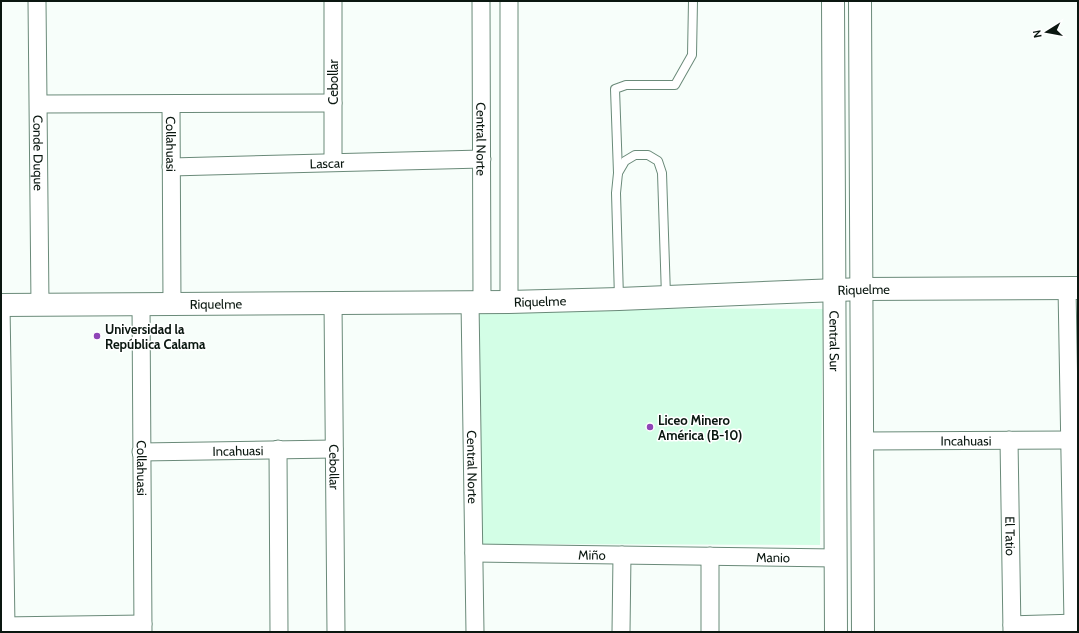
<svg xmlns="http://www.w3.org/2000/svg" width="1079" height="633" viewBox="0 0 1079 633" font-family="Cabin,sans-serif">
<rect width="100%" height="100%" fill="#f7fefa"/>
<!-- built -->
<path fill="#d3fee6" d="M 477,308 L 823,309 L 820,545 L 481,544 Z"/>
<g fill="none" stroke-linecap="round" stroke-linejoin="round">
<!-- lane casing -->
<g stroke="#6a8a79" stroke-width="10">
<g id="lane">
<path d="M 618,173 L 615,89 L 626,85 L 675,85 L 692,55 L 693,1"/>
<path d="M 619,298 L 616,193 L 618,173 L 625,161 L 635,155 L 648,155 L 658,161 L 662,173 L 666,296"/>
</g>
</g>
<!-- street casing -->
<g stroke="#6a8a79" stroke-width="19">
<g id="street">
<path id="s1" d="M 37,1 L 40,305"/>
<path id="s2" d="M 481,1 L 482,302"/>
<path d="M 39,104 L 333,103"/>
<path id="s3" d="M 171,104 L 172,304"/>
<path d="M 333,162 L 333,1"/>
<path id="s4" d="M 171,167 L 482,159"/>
<path d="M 1067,288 L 1073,623"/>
<path id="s5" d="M 470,302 L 475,632"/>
<path d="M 509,302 L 509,1"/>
<path id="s6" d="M 333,303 L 336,632"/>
<path id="s7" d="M 141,304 L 143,632"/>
<path d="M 1,305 L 6,626"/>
<path id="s8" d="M 1009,440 L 1012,632"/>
<path id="s9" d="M 863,441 L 1070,440"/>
<path d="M 278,449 L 279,632"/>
<path id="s10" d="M 141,452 L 334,449"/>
<path id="s11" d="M 474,553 L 836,558"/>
<path d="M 1012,625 L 1078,623"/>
<path d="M 1,626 L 143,624"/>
<path d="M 621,632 L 622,555"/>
<path d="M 710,632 L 710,556"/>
</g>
</g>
<!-- secondary casing -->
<g stroke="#6a8a79" stroke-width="24">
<g id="secondary">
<path id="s12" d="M 833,1 L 836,632"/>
<path d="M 860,1 L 863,632"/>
<path id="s13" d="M 1,305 L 509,302 L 619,299 L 862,289 L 1078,288"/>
</g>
</g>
<!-- lane -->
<use href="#lane" stroke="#fff" stroke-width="8"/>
<!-- street -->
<use href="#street" stroke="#fff" stroke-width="17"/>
<!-- secondary -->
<use href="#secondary" stroke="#fff" stroke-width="22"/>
</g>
<!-- markers -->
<g fill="#8f45b7" stroke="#fff" stroke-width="1.5">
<circle cx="97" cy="336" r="4"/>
<circle cx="650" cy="427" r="4"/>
</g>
<g text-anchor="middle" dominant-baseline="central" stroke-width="3" stroke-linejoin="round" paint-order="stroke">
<!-- street labels -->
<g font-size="13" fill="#0a1710" stroke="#fff">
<text transform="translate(333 82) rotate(-90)">Cebollar</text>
<text stroke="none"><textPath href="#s2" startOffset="138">Central Norte</textPath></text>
<text stroke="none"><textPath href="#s3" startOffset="40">Collahuasi</textPath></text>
<text stroke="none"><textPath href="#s1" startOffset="152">Conde Duque</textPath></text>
<text stroke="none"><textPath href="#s4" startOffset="156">Lascar</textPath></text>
<text stroke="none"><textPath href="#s13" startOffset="863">Riquelme</textPath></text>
<text stroke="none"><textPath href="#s13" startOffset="539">Riquelme</textPath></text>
<text stroke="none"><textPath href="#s13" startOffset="215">Riquelme</textPath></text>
<text stroke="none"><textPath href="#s12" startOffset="340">Central Sur</textPath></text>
<text stroke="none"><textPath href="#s9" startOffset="103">Incahuasi</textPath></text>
<text stroke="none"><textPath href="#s10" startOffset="97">Incahuasi</textPath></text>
<text stroke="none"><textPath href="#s6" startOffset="164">Cebollar</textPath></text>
<text stroke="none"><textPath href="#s5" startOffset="165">Central Norte</textPath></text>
<text stroke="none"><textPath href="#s7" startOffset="164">Collahuasi</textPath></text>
<text stroke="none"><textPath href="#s8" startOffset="96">El Tatio</textPath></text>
<text stroke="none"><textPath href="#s11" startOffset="118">Miño</textPath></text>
<text stroke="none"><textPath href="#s11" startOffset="299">Manio</textPath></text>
</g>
<!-- poi labels -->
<g font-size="13" font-weight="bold" fill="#0a1710" stroke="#fff" text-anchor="start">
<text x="105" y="329">Universidad la<tspan x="105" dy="15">República Calama</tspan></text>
<text x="658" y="420">Liceo Minero<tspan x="658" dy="15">América (B-10)</tspan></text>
</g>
</g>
<!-- border -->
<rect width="1079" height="633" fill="none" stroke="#0a1710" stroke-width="4"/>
<!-- north arrow -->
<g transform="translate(1047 32) rotate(259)" stroke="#ffffff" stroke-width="3" paint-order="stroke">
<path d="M0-3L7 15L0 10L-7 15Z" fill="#0a1710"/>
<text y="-6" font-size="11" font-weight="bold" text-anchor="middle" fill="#0a1710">N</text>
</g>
</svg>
